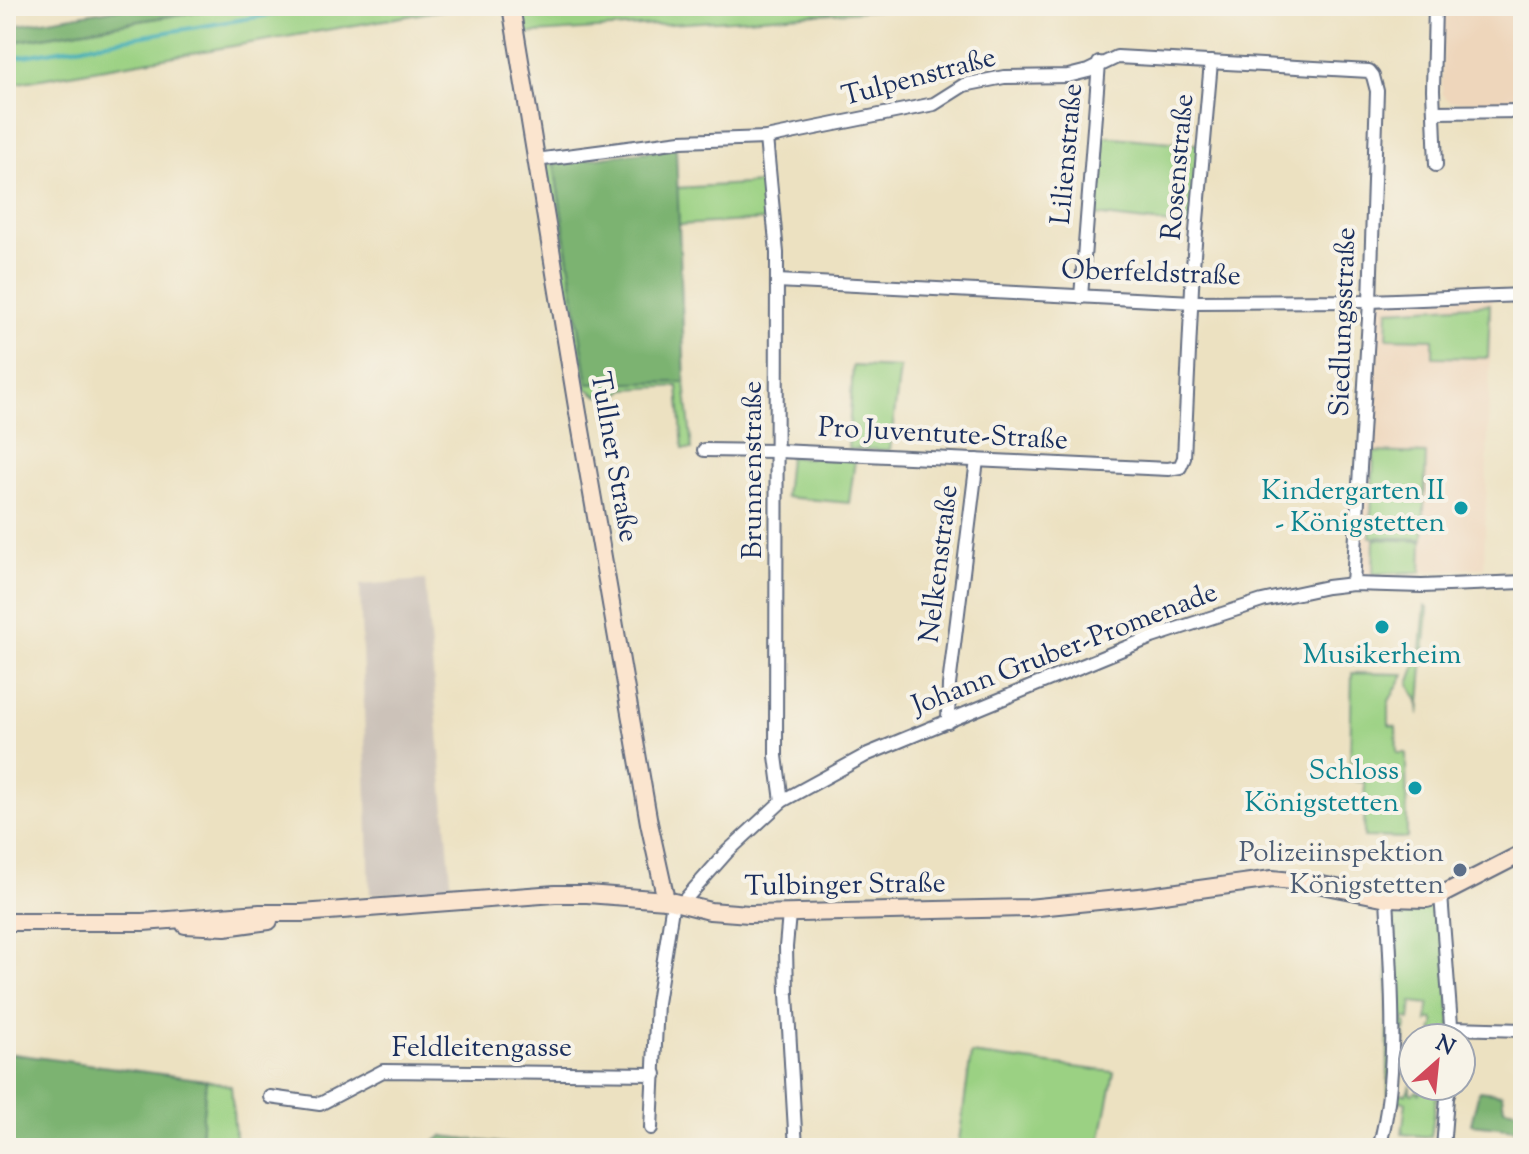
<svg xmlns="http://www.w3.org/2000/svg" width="1529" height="1154" viewBox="0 0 1529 1154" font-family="'Sorts Mill Goudy',serif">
<rect width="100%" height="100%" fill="#f7f3e8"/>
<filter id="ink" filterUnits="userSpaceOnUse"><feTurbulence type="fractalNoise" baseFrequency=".0125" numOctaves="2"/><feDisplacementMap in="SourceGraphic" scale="16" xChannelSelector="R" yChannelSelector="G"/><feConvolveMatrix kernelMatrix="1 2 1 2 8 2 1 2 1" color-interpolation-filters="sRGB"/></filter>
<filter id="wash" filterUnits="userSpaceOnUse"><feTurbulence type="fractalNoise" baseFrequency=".006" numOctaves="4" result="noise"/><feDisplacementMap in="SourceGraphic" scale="32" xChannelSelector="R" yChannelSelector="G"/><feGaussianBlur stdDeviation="1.8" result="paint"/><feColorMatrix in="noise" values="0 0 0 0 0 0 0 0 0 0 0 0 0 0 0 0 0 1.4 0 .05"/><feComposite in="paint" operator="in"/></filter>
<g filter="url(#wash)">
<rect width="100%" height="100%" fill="#ece1c1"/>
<!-- built -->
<g fill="#eed6bb">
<path d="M 1443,6 L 1523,6 L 1523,100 L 1451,102 L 1442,94 Z"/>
<path d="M 1492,295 L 1484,568 L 1360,575 L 1370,301 Z"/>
</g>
<!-- industrial -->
<path fill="#ccc2b9" d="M 425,580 L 452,892 L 370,894 L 360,585 Z"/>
<!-- green -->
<g fill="#9bd183" stroke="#5b8070" stroke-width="2">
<path d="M 231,6 L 466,6 L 6,85 L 6,43 Z"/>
<path d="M 518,6 L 938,6 L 522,34 Z"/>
<path d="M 1102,136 L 1205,145 L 1197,227 L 1094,215 Z"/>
<path d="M 554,163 L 588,384 L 685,382 L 692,449 L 683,449 L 678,386 L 625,389 L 620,393 L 598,396 L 581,384 L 545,164 Z"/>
<path d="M 762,183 L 765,220 L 678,225 L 676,188 Z"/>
<path d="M 1490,304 L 1488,358 L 1433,357 L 1433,339 L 1387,338 L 1388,310 Z"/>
<path d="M 853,366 L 900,368 L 890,450 L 848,449 Z"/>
<path d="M 1374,452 L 1426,454 L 1423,539 L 1370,537 Z"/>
<path d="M 789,457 L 855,460 L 849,503 L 785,497 Z"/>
<path d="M 1374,539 L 1422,541 L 1421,572 L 1373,574 Z"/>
<path d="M 1425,606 L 1428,607 L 1419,715 L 1418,701 L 1409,684 L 1421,651 Z"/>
<path d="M 1352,673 L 1404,674 L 1389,701 L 1389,725 L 1396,727 L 1397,753 L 1406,753 L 1407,838 L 1364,837 L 1365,782 L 1356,781 L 1358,762 L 1350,761 Z"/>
<path d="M 1441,895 L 1452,1038 L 1432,1038 L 1435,1036 L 1435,1033 L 1432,1032 L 1435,1022 L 1432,1019 L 1427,1022 L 1429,1004 L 1412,1002 L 1410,1020 L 1405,1018 L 1403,1021 L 1406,1023 L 1405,1031 L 1402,1030 L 1401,1034 L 1405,1035 L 1405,1043 L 1401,1043 L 1400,1046 L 1404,1047 L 1404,1056 L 1400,1056 L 1400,1060 L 1403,1061 L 1403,1068 L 1399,1068 L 1398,1093 L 1406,1094 L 1410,1087 L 1410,1093 L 1412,1094 L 1417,1091 L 1419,1094 L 1423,1088 L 1428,1088 L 1425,1086 L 1450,1086 L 1447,1098 L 1436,1098 L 1431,1137 L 1402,1134 L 1406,1102 L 1397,1101 L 1397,1096 L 1388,1095 L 1387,898 Z"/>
<path d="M 971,1054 L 1114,1072 L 1099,1148 L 958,1148 Z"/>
<path d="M 206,1080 L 231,1086 L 236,1148 L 200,1148 Z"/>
</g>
<!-- forest -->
<g fill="#7cb371" stroke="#4c7168" stroke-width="2">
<path d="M 134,6 L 231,6 L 6,43 L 6,27 Z"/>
<path d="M 676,148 L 685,382 L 588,384 L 554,163 Z"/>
<path d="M 6,1053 L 206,1080 L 200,1148 L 6,1148 Z"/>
<path d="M 1479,1091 L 1502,1094 L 1504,1108 L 1523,1111 L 1523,1130 L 1471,1124 Z"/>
<path d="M 443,1136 L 539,1148 L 424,1148 Z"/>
</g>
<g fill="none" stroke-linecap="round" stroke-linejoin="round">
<!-- stream -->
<g stroke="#3bacb6" stroke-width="4">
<path d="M 6,59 L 323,6"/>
<path d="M 660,1146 L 660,1148"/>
</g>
</g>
</g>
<g filter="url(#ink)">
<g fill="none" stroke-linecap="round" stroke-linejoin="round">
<!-- street casing -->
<g stroke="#646d81" stroke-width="16">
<g id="street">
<path d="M 1435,6 L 1433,90 L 1436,165"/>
<path d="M 1435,112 L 1523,111"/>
<path d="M 766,138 L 777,253 L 776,756 L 782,801"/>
<path d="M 536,160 L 681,141 L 766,138 L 934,104 L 964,85 L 1004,77 L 1068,76 L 1088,71 L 1117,57 L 1369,71 L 1373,76 L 1377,91 L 1370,301 L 1353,584"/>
<path d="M 777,281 L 1193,302 L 1370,301 L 1523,295"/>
<path d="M 1081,297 L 1099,63"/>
<path d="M 704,450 L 779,451 L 1168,469 L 1180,467 L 1184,458 L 1193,266 L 1211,62"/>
<path d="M 948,722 L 949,685 L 977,460"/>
<path d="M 1441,895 L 1452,1038"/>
<path d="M 681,904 L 727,852 L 782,801 L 868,754 L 1152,637 L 1262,601 L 1327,587 L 1353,584 L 1422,586 L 1523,582"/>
<path d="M 789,914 L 786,947 L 787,994 L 796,1148"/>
<path d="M 1453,1028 L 1523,1030"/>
<path d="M 270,1097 L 320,1104 L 383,1071 L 655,1074"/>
<path d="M 651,1128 L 657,1003 L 673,902"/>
<path d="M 1379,1148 C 1400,1072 1391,977 1387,898"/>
<path d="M 1443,1148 L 1447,1098 L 1450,1086"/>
</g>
</g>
<!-- secondary casing -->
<g stroke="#646d81" stroke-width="20">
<g id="secondary">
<path d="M 511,6 L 577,407 L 649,823 L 666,900"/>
<path d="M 6,922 L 143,922 L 260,913 L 302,913 L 555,894 L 587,894 L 666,900 L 710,911 L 749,914 L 1028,908 L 1149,896 L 1272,879 L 1312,883 L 1387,898 L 1427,899 L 1441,895 L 1523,853"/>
<path d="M 185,925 L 225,927 L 269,921"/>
</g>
</g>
<!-- street -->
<use href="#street" stroke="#fff" stroke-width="12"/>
<!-- secondary -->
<use href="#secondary" stroke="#fbe5cf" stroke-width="16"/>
</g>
</g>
<!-- markers -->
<g fill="#0f9aa8" stroke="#f7f3e8" stroke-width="3">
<circle cx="1461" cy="508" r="8"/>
<circle cx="1382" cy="627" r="8"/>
<circle cx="1415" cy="788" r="8"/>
</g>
<circle fill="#5c6f8a" stroke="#f7f3e8" stroke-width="3" cx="1460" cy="870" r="8"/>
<g text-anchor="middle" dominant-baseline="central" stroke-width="8" stroke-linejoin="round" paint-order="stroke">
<!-- street labels -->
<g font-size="28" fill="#1b2f5e" stroke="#f7f3e8">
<text transform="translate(919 78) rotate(-15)">Tulpenstraße</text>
<text transform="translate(1068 154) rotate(-85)">Lilienstraße</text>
<text transform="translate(1179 167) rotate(-85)">Rosenstraße</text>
<text transform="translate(1151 274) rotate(2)">Oberfeldstraße</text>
<text transform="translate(1344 322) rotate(-88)">Siedlungsstraße</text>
<text transform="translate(943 435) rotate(3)">Pro Juventute-Straße</text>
<text transform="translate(613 457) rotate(80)">Tullner Straße</text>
<text transform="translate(754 470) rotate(-90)">Brunnenstraße</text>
<text transform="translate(940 564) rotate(-83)">Nelkenstraße</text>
<text transform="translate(1065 650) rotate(-21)">Johann Gruber-Promenade</text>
<text transform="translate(845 886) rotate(-1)">Tulbinger Straße</text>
<text x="482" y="1049">Feldleitengasse</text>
</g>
<!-- culture labels -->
<g font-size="28" fill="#0d838f" stroke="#f7f3e8" text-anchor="end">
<text x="1445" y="492">Kindergarten II<tspan x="1445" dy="32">- Königstetten</tspan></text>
<text x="1382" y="656" text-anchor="middle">Musikerheim</text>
<text x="1399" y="772">Schloss<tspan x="1399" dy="32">Königstetten</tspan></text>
</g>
<!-- service labels -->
<g font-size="28" fill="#4e5e75" stroke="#f7f3e8" text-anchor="end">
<text x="1444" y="854">Polizeiinspektion<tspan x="1444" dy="32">Königstetten</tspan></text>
</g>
</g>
<!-- margin -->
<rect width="1529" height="1154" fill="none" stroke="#f7f3e8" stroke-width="32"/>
<!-- north arrow -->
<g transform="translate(1437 1062) rotate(27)"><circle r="38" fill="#f7f3e8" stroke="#9fa5b1" stroke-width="2"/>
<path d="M0-6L14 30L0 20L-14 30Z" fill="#d1495b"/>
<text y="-12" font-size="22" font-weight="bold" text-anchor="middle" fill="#1b2f5e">N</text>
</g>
</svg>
